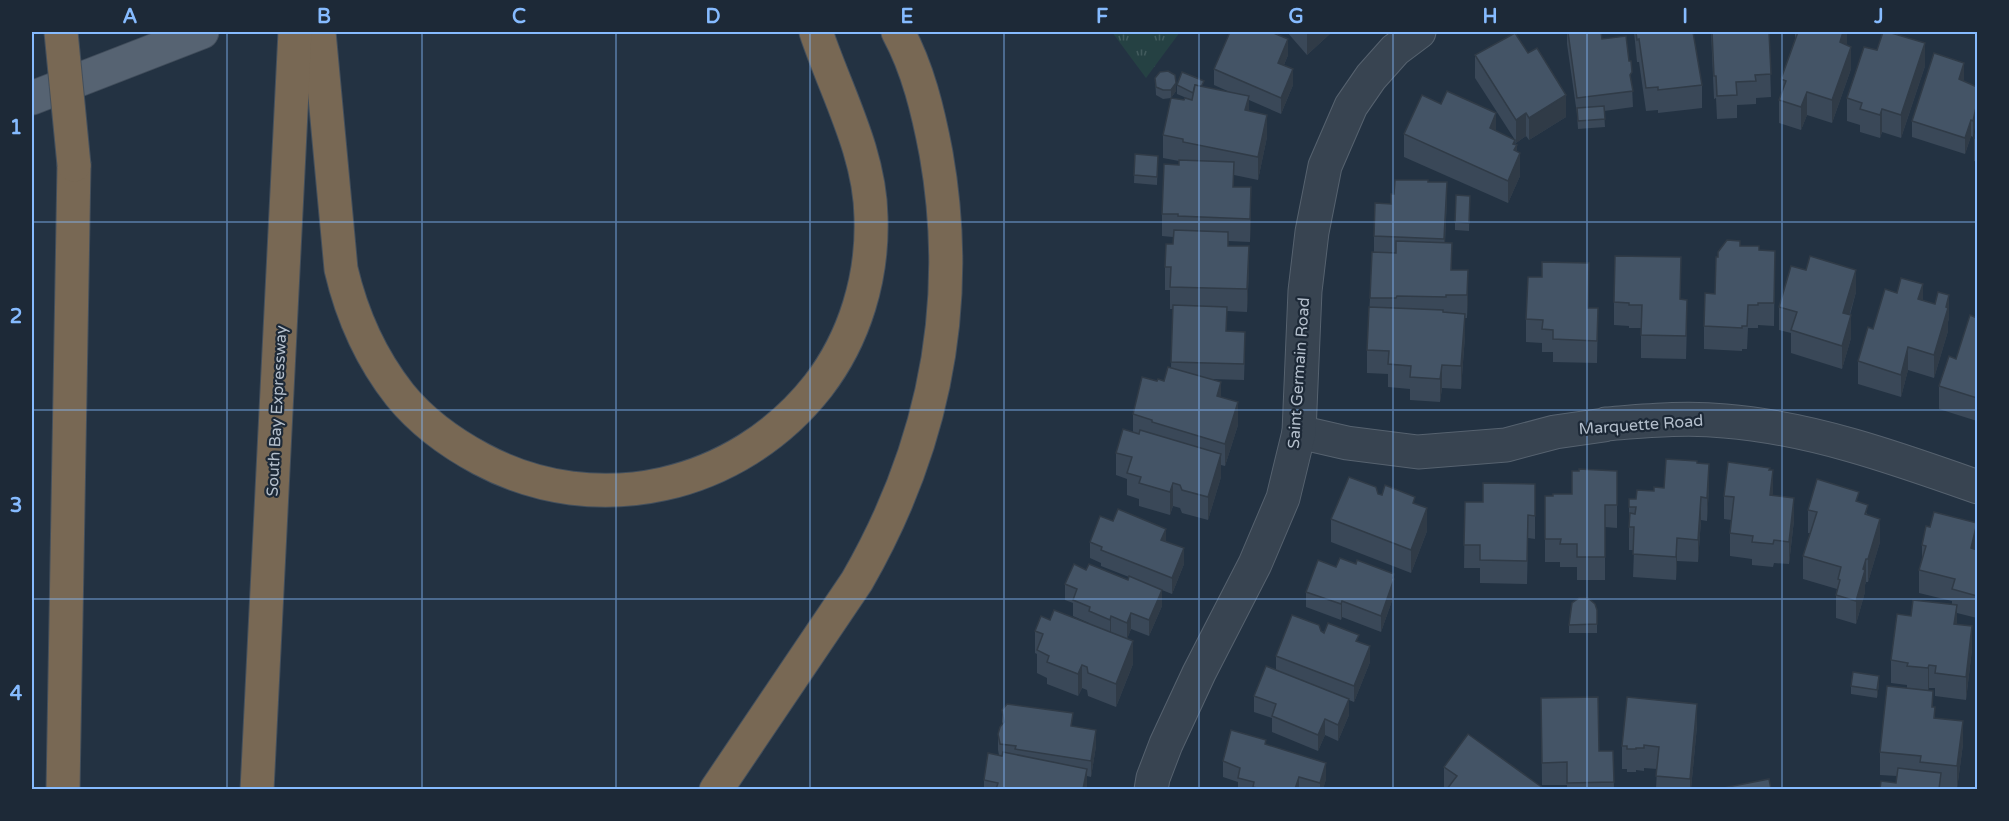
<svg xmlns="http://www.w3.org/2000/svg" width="2009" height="821" viewBox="0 0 2009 821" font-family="'Varela Round',sans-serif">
<defs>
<pattern id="grass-tufts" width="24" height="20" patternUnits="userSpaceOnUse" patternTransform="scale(1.5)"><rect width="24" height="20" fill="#254143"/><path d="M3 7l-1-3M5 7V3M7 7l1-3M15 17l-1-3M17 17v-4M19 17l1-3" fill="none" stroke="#425b5d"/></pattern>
</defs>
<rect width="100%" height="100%" fill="#233242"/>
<!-- grass -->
<path fill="url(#grass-tufts)" d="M 1112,32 L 1180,32 L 1146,78 Z"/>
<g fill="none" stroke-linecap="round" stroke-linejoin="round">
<!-- street casing -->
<g stroke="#56626f" stroke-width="35">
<g id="street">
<path d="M 1299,432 L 1347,443 L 1418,452 L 1506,445 L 1555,432 L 1604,425 L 1606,424 C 1646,421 1685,417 1725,421 C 1812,428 1896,458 1978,487"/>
<path d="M 1151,790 L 1153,778 L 1166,744 L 1199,673 L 1255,564 L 1283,498 L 1299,432 L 1305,291 L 1312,232 L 1325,166 L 1351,106 L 1371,77 L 1395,50 L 1419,32"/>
</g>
</g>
<!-- primary casing -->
<g stroke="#414d5b" stroke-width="35">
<path id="primary" d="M 32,98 L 202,32"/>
</g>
<!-- highway casing -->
<g stroke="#434f5c" stroke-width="35">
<g id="highway">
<path d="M 319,32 L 341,269 C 352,316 370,357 400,395 C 422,422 451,443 481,459 C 597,521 738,488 818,386 C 855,338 873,277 871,217 C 870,152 836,92 816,32"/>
<path d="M 63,790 L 74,165"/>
<path d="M 257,790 L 295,32"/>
<path d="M 716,790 L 857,581 C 934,447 963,306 936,153 C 928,111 918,69 898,32"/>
</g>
</g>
<!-- street -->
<use href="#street" stroke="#384451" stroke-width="33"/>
<!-- primary -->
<use href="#primary" stroke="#566372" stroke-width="33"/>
<!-- highway -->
<use href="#highway" stroke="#786854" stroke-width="33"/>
<!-- highway-bridge casing -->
<g stroke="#434f5c" stroke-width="35" stroke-linecap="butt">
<path id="highway-bridge" d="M 61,32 L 74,165"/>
</g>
<!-- highway-bridge -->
<use href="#highway-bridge" stroke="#786854" stroke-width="33"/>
</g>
<!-- wall -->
<g fill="#3a4858">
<path d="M 1287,32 L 1332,32 L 1307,55 Z"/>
<path d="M 1567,32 L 1601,32 L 1602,39 L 1632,86 L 1633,107 L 1604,111 L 1605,127 L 1578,129 L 1577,114 L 1567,44 Z"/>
<path d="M 1634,32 L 1682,32 L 1702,85 L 1702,108 L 1658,113 L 1658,110 L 1646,111 L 1639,62 L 1637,62 Z"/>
<path d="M 1711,32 L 1769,32 L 1771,97 L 1756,98 L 1756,104 L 1737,105 L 1737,118 L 1717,119 L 1716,98 L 1714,99 Z"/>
<path d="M 1795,32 L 1847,32 L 1847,45 L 1851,69 L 1832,123 L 1807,115 L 1801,130 L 1779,123 L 1779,100 L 1781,95 L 1781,79 L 1795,39 Z"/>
<path d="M 1288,55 L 1284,65 L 1293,85 L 1281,114 L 1249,100 L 1249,111 L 1267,137 L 1258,180 L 1234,175 L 1233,187 L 1251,210 L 1250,242 L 1228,241 L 1228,246 L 1249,269 L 1247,312 L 1227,311 L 1226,331 L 1245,348 L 1244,380 L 1210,379 L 1238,425 L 1225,466 L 1221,465 L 1221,477 L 1208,520 L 1182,513 L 1180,508 L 1173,506 L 1170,515 L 1139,506 L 1139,499 L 1127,495 L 1127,479 L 1116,475 L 1116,453 L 1133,432 L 1133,414 L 1157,381 L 1164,381 L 1171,368 L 1173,309 L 1170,309 L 1170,290 L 1165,290 L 1165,267 L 1173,244 L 1173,237 L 1162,236 L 1162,214 L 1179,165 L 1179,161 L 1163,158 L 1163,135 L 1171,98 L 1163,99 L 1156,95 L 1155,78 L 1176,91 L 1171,98 L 1184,100 L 1189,99 L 1177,94 L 1177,85 L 1204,87 L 1232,93 L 1214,85 L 1214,69 Z"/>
<path d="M 1475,55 L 1566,117 L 1529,140 L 1526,136 L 1516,143 L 1515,140 L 1520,176 L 1508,203 L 1404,157 L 1404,134 L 1441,104 L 1515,140 L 1475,78 Z"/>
<path d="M 1925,66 L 1901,138 L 1882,132 L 1880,138 L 1860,132 L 1860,125 L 1847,121 L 1847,98 Z"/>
<path d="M 1964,79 L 1963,81 L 1977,87 L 1973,137 L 1971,136 L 1965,154 L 1912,137 L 1912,121 Z"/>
<path d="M 1977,126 L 1977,162 L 1974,161 L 1974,138 Z"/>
<path d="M 1135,154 L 1158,156 L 1157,185 L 1134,183 Z"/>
<path d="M 1428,182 L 1447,198 L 1445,243 L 1452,270 L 1468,293 L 1467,318 L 1465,318 L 1465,336 L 1461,389 L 1442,388 L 1440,402 L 1410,400 L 1410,389 L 1388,387 L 1388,374 L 1367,373 L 1367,350 L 1370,298 L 1396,253 L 1374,252 L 1374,236 L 1391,204 L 1394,194 Z"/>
<path d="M 1470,196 L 1469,231 L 1455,230 L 1455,222 Z"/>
<path d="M 1740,246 L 1759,250 L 1775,251 L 1774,326 L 1758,325 L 1758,328 L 1748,328 L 1747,349 L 1742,349 L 1742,351 L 1704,349 L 1704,326 L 1715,294 L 1718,257 Z"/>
<path d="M 1681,280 L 1680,299 L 1687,322 L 1686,359 L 1641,358 L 1641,328 L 1629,328 L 1629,326 L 1614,325 L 1614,302 Z"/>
<path d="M 1856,292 L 1850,315 L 1851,338 L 1842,369 L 1791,353 L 1791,333 L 1779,330 L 1779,307 Z"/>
<path d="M 1923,300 L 1949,318 L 1948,322 L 1948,331 L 1934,378 L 1908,370 L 1901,397 L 1858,384 L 1858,361 L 1873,329 Z"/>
<path d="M 1589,308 L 1598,308 L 1597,363 L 1553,362 L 1553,352 L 1542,352 L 1542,343 L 1526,342 L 1526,319 Z"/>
<path d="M 1977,318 L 1977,421 L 1939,409 L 1939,386 L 1956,359 Z"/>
<path d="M 1697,463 L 1709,487 L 1707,521 L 1701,520 L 1698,562 L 1677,561 L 1676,580 L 1633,577 L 1634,550 L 1629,550 L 1629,507 L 1636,499 L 1654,491 L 1664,488 Z"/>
<path d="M 1770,470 L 1772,495 L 1794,520 L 1789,564 L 1774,563 L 1773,567 L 1752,565 L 1752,559 L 1730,556 L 1730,533 L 1731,520 L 1724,519 L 1724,496 Z"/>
<path d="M 1617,471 L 1617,528 L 1605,527 L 1605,580 L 1577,580 L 1577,567 L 1560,567 L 1560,562 L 1545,562 L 1545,539 L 1553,496 L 1572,494 Z"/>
<path d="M 1535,484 L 1535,539 L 1528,538 L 1527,584 L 1480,583 L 1480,568 L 1464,568 L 1465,502 L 1483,502 Z"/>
<path d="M 1378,494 L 1415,504 L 1427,531 L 1411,573 L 1331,542 L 1331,519 Z"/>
<path d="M 1859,502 L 1868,515 L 1880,542 L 1868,582 L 1866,582 L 1865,585 L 1865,592 L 1856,624 L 1836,618 L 1836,595 L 1837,589 L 1803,579 L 1803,556 L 1810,533 L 1808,533 L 1808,510 Z"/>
<path d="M 1166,541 L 1184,564 L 1172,594 L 1162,590 L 1162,606 L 1149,636 L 1131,629 L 1127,639 L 1133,664 L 1116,707 L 1088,696 L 1087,690 L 1082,688 L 1078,696 L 1047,684 L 1047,678 L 1037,673 L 1037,654 L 1035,653 L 1035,631 L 1050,620 L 1089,624 L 1089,623 L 1073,616 L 1073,603 L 1065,600 L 1065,584 L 1086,570 L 1128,580 L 1129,577 L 1101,566 L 1101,563 L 1090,558 L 1090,542 Z"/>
<path d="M 1922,545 L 1977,546 L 1977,618 L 1957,613 L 1957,624 L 1972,649 L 1966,700 L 1935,696 L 1935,688 L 1929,688 L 1928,690 L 1933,707 L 1935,718 L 1963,744 L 1957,789 L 1941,787 L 1941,789 L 1896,783 L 1897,776 L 1880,775 L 1880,752 L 1907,688 L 1907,685 L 1891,683 L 1891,660 L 1911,616 L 1952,604 L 1952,601 L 1919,593 L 1919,570 L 1922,562 Z"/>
<path d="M 1356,564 L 1394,574 L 1394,595 L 1381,632 L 1342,617 L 1341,620 L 1306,607 L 1306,592 L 1336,567 Z"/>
<path d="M 1597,610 L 1597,633 L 1569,633 L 1569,625 Z"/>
<path d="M 1321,631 L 1359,642 L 1370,662 L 1354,702 L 1349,700 L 1349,715 L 1338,741 L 1325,735 L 1318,751 L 1272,732 L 1272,718 L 1254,712 L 1254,696 L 1276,670 L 1276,656 Z"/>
<path d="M 1879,684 L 1877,698 L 1851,694 L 1851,686 Z"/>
<path d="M 1541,698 L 1599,751 L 1613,751 L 1614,789 L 1567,789 L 1567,785 L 1542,785 Z"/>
<path d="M 1002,710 L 1073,727 L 1096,746 L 1091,777 L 1087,776 L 1087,789 L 984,789 L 984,780 L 999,755 L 998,750 L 998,734 L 1002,724 Z"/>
<path d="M 1697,726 L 1691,789 L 1656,789 L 1657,769 L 1644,768 L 1644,771 L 1636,770 L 1636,772 L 1627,772 L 1627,769 L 1622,769 L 1622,746 Z"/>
<path d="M 1266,745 L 1326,779 L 1323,789 L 1238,789 L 1238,782 L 1223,777 L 1223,761 Z"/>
<path d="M 1444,767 L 1543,789 L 1444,789 Z"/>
</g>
<!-- shaded-wall -->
<g fill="#303b47">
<path d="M 1307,32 L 1332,32 L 1307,55 Z"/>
<path d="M 1843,32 L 1847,32 L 1847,45 L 1840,65 L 1840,42 Z"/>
<path d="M 1288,39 L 1288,55 L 1278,79 L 1278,63 Z"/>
<path d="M 1925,43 L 1925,66 L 1901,138 L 1901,115 Z"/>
<path d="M 1851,47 L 1851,69 L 1832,123 L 1832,100 Z"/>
<path d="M 1964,63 L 1964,79 L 1959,95 L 1959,79 Z"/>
<path d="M 1293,69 L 1293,85 L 1281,114 L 1281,98 Z"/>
<path d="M 1176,83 L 1176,91 L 1171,98 L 1171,90 Z"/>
<path d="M 1807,92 L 1807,115 L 1801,130 L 1801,107 Z"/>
<path d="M 1566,95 L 1566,117 L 1529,140 L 1529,118 Z"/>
<path d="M 1249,96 L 1249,119 L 1245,110 Z"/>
<path d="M 1977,103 L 1977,119 L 1973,137 L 1973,121 Z"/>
<path d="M 1882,109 L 1882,132 L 1880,138 L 1880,115 Z"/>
<path d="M 1496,113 L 1496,136 L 1490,128 Z"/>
<path d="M 1526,113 L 1526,136 L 1516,143 L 1516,120 Z"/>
<path d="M 1267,115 L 1267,137 L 1258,180 L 1258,157 Z"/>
<path d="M 1971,120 L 1971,136 L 1965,154 L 1965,138 Z"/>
<path d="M 1515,140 L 1515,149 L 1517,145 L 1517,161 L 1520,153 L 1520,176 L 1508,203 L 1508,181 L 1513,144 Z"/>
<path d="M 1447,182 L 1447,198 L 1444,255 L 1444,239 Z"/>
<path d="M 1251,187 L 1251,210 L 1250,242 L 1250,219 Z"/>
<path d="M 1249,246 L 1249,269 L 1247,312 L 1247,289 Z"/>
<path d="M 1468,270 L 1468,293 L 1467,318 L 1467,295 Z"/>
<path d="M 1856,270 L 1856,292 L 1843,336 L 1843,313 Z"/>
<path d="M 1923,284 L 1923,307 L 1918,299 Z"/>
<path d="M 1949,295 L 1949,318 L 1948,322 L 1948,331 L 1934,378 L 1934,355 Z"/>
<path d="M 1465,314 L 1465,336 L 1461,389 L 1461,366 Z"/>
<path d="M 1851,315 L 1851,338 L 1842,369 L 1842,346 Z"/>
<path d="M 1908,347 L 1908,370 L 1901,397 L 1901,375 Z"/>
<path d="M 1442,365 L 1442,388 L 1440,402 L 1440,379 Z"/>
<path d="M 1221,382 L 1221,405 L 1217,396 Z"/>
<path d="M 1238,402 L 1238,425 L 1225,466 L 1225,444 Z"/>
<path d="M 1221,454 L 1221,477 L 1208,520 L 1208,497 Z"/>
<path d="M 1709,464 L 1709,487 L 1707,521 L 1707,498 Z"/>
<path d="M 1773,470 L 1773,493 L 1770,518 L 1770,495 Z"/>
<path d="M 1173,483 L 1173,506 L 1170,515 L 1170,492 Z"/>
<path d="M 1701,497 L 1701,520 L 1698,562 L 1698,540 Z"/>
<path d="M 1794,498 L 1794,520 L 1789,564 L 1789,542 Z"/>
<path d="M 1427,508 L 1427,531 L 1411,573 L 1411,550 Z"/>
<path d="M 1880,519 L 1880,542 L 1868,582 L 1868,559 Z"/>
<path d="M 1977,523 L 1977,546 L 1971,571 L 1971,548 Z"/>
<path d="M 1166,529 L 1166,544 L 1161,540 Z"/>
<path d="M 1677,538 L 1677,561 L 1676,580 L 1676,557 Z"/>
<path d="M 1184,548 L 1184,564 L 1172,594 L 1172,578 Z"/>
<path d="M 1866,559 L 1866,582 L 1865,585 L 1865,592 L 1856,624 L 1856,601 Z"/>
<path d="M 1394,574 L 1394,595 L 1381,632 L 1381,616 Z"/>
<path d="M 1162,590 L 1162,606 L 1149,636 L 1149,620 Z"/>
<path d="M 1342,601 L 1342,617 L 1341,620 L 1341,604 Z"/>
<path d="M 1957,605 L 1957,628 L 1954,624 Z"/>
<path d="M 1131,613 L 1131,629 L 1127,639 L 1127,623 Z"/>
<path d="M 1111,616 L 1111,632 L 1110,636 L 1110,620 Z"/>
<path d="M 1972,626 L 1972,649 L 1966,700 L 1966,677 Z"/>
<path d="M 1133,641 L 1133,664 L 1116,707 L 1116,684 Z"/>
<path d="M 1370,646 L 1370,662 L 1354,702 L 1354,686 Z"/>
<path d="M 1082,665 L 1082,688 L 1078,696 L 1078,674 Z"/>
<path d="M 1929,665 L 1929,688 L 1928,691 L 1928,668 Z"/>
<path d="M 1879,676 L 1879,684 L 1877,698 L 1877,690 Z"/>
<path d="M 1349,699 L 1349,715 L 1338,741 L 1338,725 Z"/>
<path d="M 1697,704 L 1697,726 L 1691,789 L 1690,789 L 1690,779 Z"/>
<path d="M 1325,719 L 1325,735 L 1318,751 L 1318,735 Z"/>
<path d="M 1963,721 L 1963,744 L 1957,789 L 1957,766 Z"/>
<path d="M 1096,730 L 1096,746 L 1091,777 L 1091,761 Z"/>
<path d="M 1326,763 L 1326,779 L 1323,789 L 1320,789 L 1320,783 Z"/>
<path d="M 1087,769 L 1087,789 L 1083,789 Z"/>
<path d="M 1299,777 L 1299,789 L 1295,789 Z"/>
</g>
<!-- building -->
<g fill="#445466" stroke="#303b47" stroke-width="1.5">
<path d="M 1230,32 L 1271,32 L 1288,39 L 1278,63 L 1293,69 L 1281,98 L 1214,69 Z"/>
<path d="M 1568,32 L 1601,32 L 1602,39 L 1626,36 L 1629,61 L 1631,61 L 1632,72 L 1630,75 L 1633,91 L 1577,98 Z"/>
<path d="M 1636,32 L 1682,32 L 1682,33 L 1693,32 L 1702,85 L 1658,90 L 1658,87 L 1646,88 L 1639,39 L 1637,40 Z"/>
<path d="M 1712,32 L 1769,32 L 1771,74 L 1755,75 L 1756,81 L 1736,82 L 1737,95 L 1717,96 L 1716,76 L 1714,76 Z"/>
<path d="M 1797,32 L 1843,32 L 1840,42 L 1851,47 L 1832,100 L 1807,92 L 1801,107 L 1779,100 L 1786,81 L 1781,79 L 1798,32 Z"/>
<path d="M 1883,32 L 1888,32 L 1925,43 L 1901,115 L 1882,109 L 1880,115 L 1860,109 L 1862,103 L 1847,98 L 1864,47 L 1877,50 Z"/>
<path d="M 1515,33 L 1528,53 L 1537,48 L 1566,95 L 1529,118 L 1526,113 L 1516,120 L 1475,55 Z"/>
<path d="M 1934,53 L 1964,63 L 1959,79 L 1977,87 L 1977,103 L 1973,121 L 1971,120 L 1965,138 L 1912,121 Z"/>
<path d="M 1168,71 L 1175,75 L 1176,83 L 1171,90 L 1163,90 L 1156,87 L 1155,78 L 1160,72 Z"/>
<path d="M 1182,72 L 1204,81 L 1201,87 L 1195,85 L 1193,93 L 1177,85 Z"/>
<path d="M 1195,85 L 1249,96 L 1245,110 L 1267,115 L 1258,157 L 1183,142 L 1183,139 L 1163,135 L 1171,98 L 1184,100 L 1185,98 L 1192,100 Z"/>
<path d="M 1447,91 L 1496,113 L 1490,128 L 1515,140 L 1513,144 L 1517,145 L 1514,150 L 1520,153 L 1508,181 L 1404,134 L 1422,95 L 1441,104 Z"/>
<path d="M 1604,106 L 1605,119 L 1578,121 L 1577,108 Z"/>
<path d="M 1977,126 L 1977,139 L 1974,138 Z"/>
<path d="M 1135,154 L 1158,156 L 1157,177 L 1134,175 Z"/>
<path d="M 1179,160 L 1234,162 L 1233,187 L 1251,187 L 1250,219 L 1178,216 L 1178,214 L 1162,214 L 1164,164 L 1179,165 Z"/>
<path d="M 1395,180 L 1428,180 L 1428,182 L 1447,182 L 1444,239 L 1374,236 L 1375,203 L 1391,204 L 1391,194 L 1394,194 Z"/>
<path d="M 1456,195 L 1470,196 L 1469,223 L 1455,222 Z"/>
<path d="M 1174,230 L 1228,232 L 1228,246 L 1249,246 L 1247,289 L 1170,287 L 1171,267 L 1165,267 L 1166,244 L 1173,244 Z"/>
<path d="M 1727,240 L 1740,241 L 1740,246 L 1759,246 L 1759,250 L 1775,251 L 1774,303 L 1758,303 L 1758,305 L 1748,305 L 1747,326 L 1742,326 L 1742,328 L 1704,326 L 1705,293 L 1715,294 L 1716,257 L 1718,257 L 1718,252 Z"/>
<path d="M 1396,241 L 1452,243 L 1451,270 L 1468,270 L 1467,295 L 1446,295 L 1446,297 L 1397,296 L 1396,298 L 1370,298 L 1372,252 L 1396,253 Z"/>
<path d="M 1615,256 L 1681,257 L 1680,299 L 1687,300 L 1686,336 L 1641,335 L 1642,305 L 1629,305 L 1629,303 L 1614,302 Z"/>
<path d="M 1810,256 L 1856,270 L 1843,313 L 1851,315 L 1842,346 L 1791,330 L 1797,312 L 1779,307 L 1791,266 L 1806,270 Z"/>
<path d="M 1542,262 L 1589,263 L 1588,308 L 1598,308 L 1597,341 L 1553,339 L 1553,330 L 1542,329 L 1543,320 L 1526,319 L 1528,277 L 1542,277 Z"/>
<path d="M 1901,278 L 1923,284 L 1918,299 L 1935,304 L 1938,292 L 1949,295 L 1946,307 L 1948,308 L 1934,355 L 1908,347 L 1901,375 L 1858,361 L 1868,327 L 1873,329 L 1885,289 L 1897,293 Z"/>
<path d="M 1173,305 L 1227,307 L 1226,331 L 1245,332 L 1244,364 L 1171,362 Z"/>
<path d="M 1369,307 L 1443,310 L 1443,312 L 1465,314 L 1461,366 L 1442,365 L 1440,379 L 1410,377 L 1411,366 L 1388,364 L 1389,351 L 1367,350 Z"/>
<path d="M 1970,315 L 1977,318 L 1977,398 L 1939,386 L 1949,356 L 1956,359 Z"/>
<path d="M 1168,367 L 1221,382 L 1217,396 L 1238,402 L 1225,444 L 1152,422 L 1152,420 L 1133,414 L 1142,377 L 1157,381 L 1158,379 L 1164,381 Z"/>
<path d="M 1123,429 L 1139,434 L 1140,430 L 1221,454 L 1208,497 L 1182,490 L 1180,485 L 1173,483 L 1170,492 L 1139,483 L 1141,477 L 1127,473 L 1132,457 L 1116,453 Z"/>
<path d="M 1666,459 L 1697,461 L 1697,463 L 1709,464 L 1707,498 L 1701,497 L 1698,540 L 1677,538 L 1676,557 L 1633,554 L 1634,527 L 1629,527 L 1630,513 L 1635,514 L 1636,507 L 1629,507 L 1629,499 L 1636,499 L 1637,490 L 1654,491 L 1654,487 L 1664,488 Z"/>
<path d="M 1728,462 L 1770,468 L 1769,470 L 1773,470 L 1770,495 L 1794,498 L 1789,542 L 1774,540 L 1773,544 L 1752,542 L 1753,536 L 1730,533 L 1734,497 L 1724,496 Z"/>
<path d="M 1579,469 L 1617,471 L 1617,505 L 1605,505 L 1605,557 L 1577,557 L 1577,544 L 1560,544 L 1561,539 L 1545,539 L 1545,496 L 1553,496 L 1553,494 L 1572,494 L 1572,471 L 1579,471 Z"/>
<path d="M 1349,477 L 1376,487 L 1378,494 L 1382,495 L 1385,485 L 1415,497 L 1413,503 L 1427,508 L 1411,550 L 1331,519 Z"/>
<path d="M 1817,479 L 1859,492 L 1856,501 L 1868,505 L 1865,514 L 1880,519 L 1868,559 L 1866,559 L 1863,569 L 1865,570 L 1856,601 L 1836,595 L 1840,580 L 1838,579 L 1841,567 L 1803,556 L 1817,512 L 1808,510 Z"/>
<path d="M 1483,483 L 1535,484 L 1535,516 L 1528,515 L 1527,561 L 1480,560 L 1480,545 L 1464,545 L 1465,502 L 1483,502 Z"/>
<path d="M 1118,509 L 1166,529 L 1161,540 L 1184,548 L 1172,578 L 1101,550 L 1102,547 L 1090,542 L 1100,516 L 1113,521 Z"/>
<path d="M 1934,512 L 1977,523 L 1971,548 L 1977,550 L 1977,596 L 1952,589 L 1955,579 L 1919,570 L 1926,546 L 1922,545 L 1926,526 L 1930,527 Z"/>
<path d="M 1340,558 L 1356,564 L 1357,560 L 1394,574 L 1393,578 L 1394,579 L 1381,616 L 1342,601 L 1341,604 L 1306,592 L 1318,560 L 1336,567 Z"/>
<path d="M 1074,564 L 1086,570 L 1089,564 L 1128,580 L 1129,576 L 1162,590 L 1149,620 L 1131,613 L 1127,623 L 1111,616 L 1110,620 L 1089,611 L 1090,607 L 1073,600 L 1077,589 L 1065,584 Z"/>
<path d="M 1579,598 L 1588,598 L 1595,604 L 1597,610 L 1597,624 L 1569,625 L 1572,603 Z"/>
<path d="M 1913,600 L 1957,605 L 1954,624 L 1972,626 L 1966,677 L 1935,673 L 1936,666 L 1929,665 L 1928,668 L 1907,666 L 1908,663 L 1891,660 L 1897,614 L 1911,616 Z"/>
<path d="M 1054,610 L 1133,641 L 1116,684 L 1088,673 L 1087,667 L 1082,665 L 1078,674 L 1047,662 L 1049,656 L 1037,650 L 1043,634 L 1035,631 L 1041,616 L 1050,620 Z"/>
<path d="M 1292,615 L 1319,625 L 1321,631 L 1324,633 L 1328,623 L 1359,635 L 1356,641 L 1370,646 L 1354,686 L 1276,656 Z"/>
<path d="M 1266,666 L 1349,699 L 1338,725 L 1325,719 L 1318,735 L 1272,716 L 1276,704 L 1254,696 Z"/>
<path d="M 1853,672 L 1879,676 L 1877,690 L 1851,686 Z"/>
<path d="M 1887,686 L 1933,691 L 1932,707 L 1935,707 L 1934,718 L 1963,721 L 1957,766 L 1920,762 L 1921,756 L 1880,752 Z"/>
<path d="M 1598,697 L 1599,751 L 1613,751 L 1614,782 L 1567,783 L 1567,762 L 1542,763 L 1541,698 Z"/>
<path d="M 1627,697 L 1697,704 L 1690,779 L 1656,776 L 1659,747 L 1644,745 L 1644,748 L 1636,748 L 1636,749 L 1627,749 L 1627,746 L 1622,746 Z"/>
<path d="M 1007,704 L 1073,713 L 1071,726 L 1096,730 L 1091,761 L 1015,749 L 1016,746 L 1000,744 L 998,734 L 1000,727 L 1004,722 L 1002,710 Z"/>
<path d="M 1231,730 L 1266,740 L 1265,744 L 1326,763 L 1320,783 L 1299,777 L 1295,789 L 1256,789 L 1257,788 L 1253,787 L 1254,782 L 1238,778 L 1240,768 L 1223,761 Z"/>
<path d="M 1468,734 L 1543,788 L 1542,789 L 1447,789 L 1457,776 L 1444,767 Z"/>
<path d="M 1003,752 L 1087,769 L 1083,789 L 996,789 L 998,783 L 984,780 L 988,753 L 1002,756 Z"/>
<path d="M 1898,768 L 1941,773 L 1939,789 L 1880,789 L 1881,781 L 1896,783 Z"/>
<path d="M 1769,779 L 1771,789 L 1718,789 Z"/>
</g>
<!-- grid -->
<path fill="none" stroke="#86bbff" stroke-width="1.5" stroke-opacity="0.55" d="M 227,32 L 227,790M 422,32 L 422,790M 616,32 L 616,790M 810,32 L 810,790M 1004,32 L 1004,790M 1199,32 L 1199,790M 1393,32 L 1393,790M 1587,32 L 1587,790M 1782,32 L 1782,790M 32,222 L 1978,222M 32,410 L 1978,410M 32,599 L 1978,599"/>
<g text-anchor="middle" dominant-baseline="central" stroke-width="4.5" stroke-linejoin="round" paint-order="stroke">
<!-- street labels -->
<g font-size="16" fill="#b4bfcc" stroke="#1d2937">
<text transform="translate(1299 373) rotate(-86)">Saint Germain Road</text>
<text transform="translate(277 411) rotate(-87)">South Bay Expressway</text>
<text transform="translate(1641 425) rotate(-4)">Marquette Road</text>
</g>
</g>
<!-- border -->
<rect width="2009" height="821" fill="none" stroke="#1d2937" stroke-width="66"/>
<rect x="33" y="33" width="1943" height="755" fill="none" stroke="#86bbff" stroke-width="2"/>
<g font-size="20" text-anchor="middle" font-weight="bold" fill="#86bbff">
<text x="130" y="23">A</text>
<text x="324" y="23">B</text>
<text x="519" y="23">C</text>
<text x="713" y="23">D</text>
<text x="907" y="23">E</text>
<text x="1102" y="23">F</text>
<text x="1296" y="23">G</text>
<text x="1490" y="23">H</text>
<text x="1685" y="23">I</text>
<text x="1879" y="23">J</text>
<text x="16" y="134">1</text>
<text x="16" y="323">2</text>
<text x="16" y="512">3</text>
<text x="16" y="700">4</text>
</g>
</svg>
